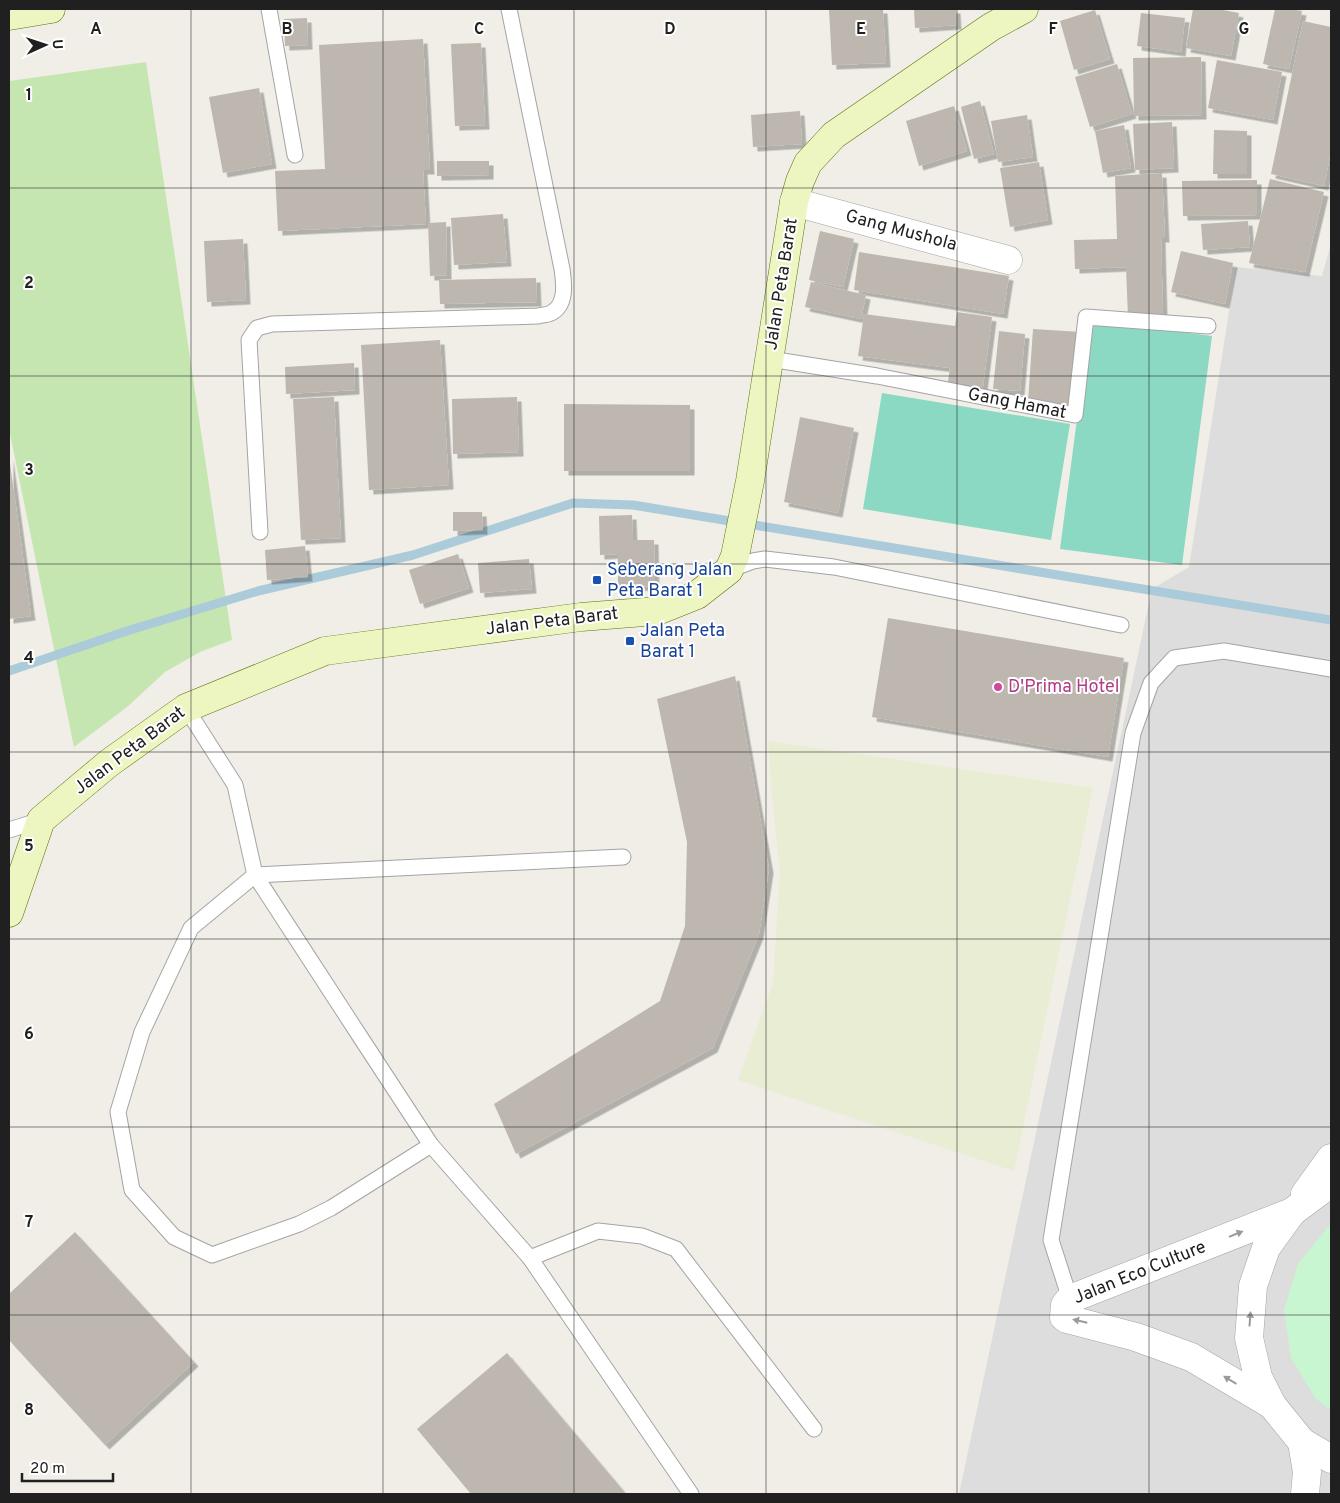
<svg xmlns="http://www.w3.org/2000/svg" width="1340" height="1503" viewBox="0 0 1340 1503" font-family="Overpass,sans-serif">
<defs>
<filter id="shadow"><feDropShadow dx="4.5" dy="4.5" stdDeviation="0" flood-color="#0004"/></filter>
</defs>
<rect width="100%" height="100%" fill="#f0eee7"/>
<!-- residential -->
<path fill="#dedddd" d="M 1331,243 L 1331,1494 L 959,1494 L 1152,589 L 1189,567 L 1236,267 L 1322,276 Z"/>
<!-- farmland -->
<path fill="#e9edd4" d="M 768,741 L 1093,788 L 1014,1171 L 738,1080 L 773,983 L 780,871 L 772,798 Z"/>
<!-- grass -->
<path fill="#c6e6b1" d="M 146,62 L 232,640 L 200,652 L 165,672 L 127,707 L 74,747 L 9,429 L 9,81 Z"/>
<!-- park -->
<path fill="#c8f6d0" d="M 1331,1226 L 1331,1410 L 1316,1399 L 1291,1358 L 1284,1310 L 1298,1264 L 1328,1227 Z"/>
<!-- pitch -->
<g fill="#8bd9c2">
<path d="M 1090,320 L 1212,336 L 1182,565 L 1060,549 Z"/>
<path d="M 882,393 L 1070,424 L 1051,540 L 863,509 Z"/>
</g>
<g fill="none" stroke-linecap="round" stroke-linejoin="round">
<!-- stream -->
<path stroke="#abcbda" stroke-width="9" d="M 9,671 L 130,630 L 258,591 L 413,555 L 573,503 L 633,505 L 1331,620"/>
</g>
<!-- building -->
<g fill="#bdb7b0" filter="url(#shadow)">
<path d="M 829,9 L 883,9 L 886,63 L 832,65 Z"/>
<path d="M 914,9 L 956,9 L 957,25 L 915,28 Z"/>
<path d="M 1193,9 L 1218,9 L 1239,13 L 1231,56 L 1186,48 Z"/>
<path d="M 1275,9 L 1290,9 L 1302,11 L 1289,69 L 1263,64 Z"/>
<path d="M 1095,10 L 1110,59 L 1074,70 L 1060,21 Z"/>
<path d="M 1141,13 L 1185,18 L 1181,52 L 1137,46 Z"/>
<path d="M 307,18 L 308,45 L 285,46 L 284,19 Z"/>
<path d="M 1303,21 L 1331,27 L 1331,151 L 1324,186 L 1271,174 Z"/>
<path d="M 423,39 L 430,170 L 423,170 L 426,224 L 278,231 L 275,171 L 325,169 L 319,45 Z"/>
<path d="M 481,43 L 485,125 L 455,126 L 451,44 Z"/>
<path d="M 1201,57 L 1202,115 L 1134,116 L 1133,58 Z"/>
<path d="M 1217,60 L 1282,72 L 1273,120 L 1208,108 Z"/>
<path d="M 1117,64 L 1132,114 L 1090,127 L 1075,77 Z"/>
<path d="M 259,88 L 272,164 L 223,173 L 209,97 Z"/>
<path d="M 980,101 L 994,154 L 974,159 L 961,107 Z"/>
<path d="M 954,106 L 967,151 L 919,166 L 906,121 Z"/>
<path d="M 800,111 L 802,144 L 753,147 L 751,115 Z"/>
<path d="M 1027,115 L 1033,157 L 998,162 L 991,121 Z"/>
<path d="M 1172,122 L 1174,168 L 1135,170 L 1133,124 Z"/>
<path d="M 1124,125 L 1131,168 L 1103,173 L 1095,131 Z"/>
<path d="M 1214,130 L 1247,131 L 1247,174 L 1213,174 Z"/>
<path d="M 437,161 L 489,161 L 489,175 L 437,176 Z"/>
<path d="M 1039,162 L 1048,220 L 1010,227 L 1000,168 Z"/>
<path d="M 1162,173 L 1165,238 L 1161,238 L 1163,315 L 1128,317 L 1126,267 L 1075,269 L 1074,240 L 1117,239 L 1115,176 Z"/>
<path d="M 1270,179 L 1324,192 L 1305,272 L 1249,263 Z"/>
<path d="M 1257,180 L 1257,215 L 1183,216 L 1182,181 Z"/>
<path d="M 503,214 L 507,262 L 454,265 L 451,218 Z"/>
<path d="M 1248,221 L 1250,247 L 1203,250 L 1201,224 Z"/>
<path d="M 446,222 L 447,275 L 430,276 L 428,223 Z"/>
<path d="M 820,231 L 854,239 L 843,287 L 809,280 Z"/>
<path d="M 243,239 L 246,300 L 207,302 L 204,241 Z"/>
<path d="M 1181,251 L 1233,263 L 1225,304 L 1171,292 Z"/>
<path d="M 859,252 L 1009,276 L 1003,314 L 854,290 Z"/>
<path d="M 536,278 L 537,302 L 440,304 L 439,280 Z"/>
<path d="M 811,282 L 866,295 L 861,319 L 805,307 Z"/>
<path d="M 957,312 L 992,317 L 982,394 L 947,389 L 950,368 L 858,356 L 864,314 L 955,326 Z"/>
<path d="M 1033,329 L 1081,332 L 1076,405 L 1028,402 Z"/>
<path d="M 999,331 L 1025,334 L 1020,391 L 993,389 Z"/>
<path d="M 440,340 L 449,485 L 369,490 L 361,345 Z"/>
<path d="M 354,363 L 355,390 L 286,394 L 285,367 Z"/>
<path d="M 334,397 L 341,538 L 301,540 L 293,399 Z"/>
<path d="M 517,397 L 519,452 L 453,454 L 452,399 Z"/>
<path d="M 564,404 L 690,405 L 690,471 L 564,471 Z"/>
<path d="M 800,417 L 854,428 L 838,513 L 784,502 Z"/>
<path d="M 9,456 L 31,616 L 9,619 Z"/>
<path d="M 453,512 L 482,512 L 483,530 L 453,531 Z"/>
<path d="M 632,515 L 633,540 L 654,540 L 655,586 L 618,587 L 618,554 L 600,555 L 599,516 Z"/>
<path d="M 305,546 L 308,577 L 267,580 L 265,550 Z"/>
<path d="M 458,554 L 469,588 L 420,604 L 409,570 Z"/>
<path d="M 529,559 L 532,589 L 480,593 L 478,563 Z"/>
<path d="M 888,618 L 1124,658 L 1108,757 L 872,717 Z"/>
<path d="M 735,676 L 769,869 L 759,934 L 713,1048 L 516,1154 L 494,1104 L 660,1001 L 685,926 L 687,842 L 657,699 Z"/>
<path d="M 75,1232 L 194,1362 L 105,1445 L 9,1340 L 9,1294 Z"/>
<path d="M 507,1353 L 626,1494 L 471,1494 L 417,1429 Z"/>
</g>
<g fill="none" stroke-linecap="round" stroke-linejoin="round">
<!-- service casing -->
<g stroke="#a4a4a4" stroke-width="17">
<g id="service">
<path d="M 269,9 L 295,155"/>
<path d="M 770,359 L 877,376 L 1075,415 L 1086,317 L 1208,326"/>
<path d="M 260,532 L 249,340 L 257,328 L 272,324 L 538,316 C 542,315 547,315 551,313 C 567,305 564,283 562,269 L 509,9"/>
<path d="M 729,570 L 753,561 L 765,559 L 834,567 L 1121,625"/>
<path d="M 186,708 L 235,785 L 255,875 L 359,1035 L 431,1145 L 530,1258 L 691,1494"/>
<path d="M 9,830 L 41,820"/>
<path d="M 431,1145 L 331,1208 L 299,1224 L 212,1255 L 174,1237 L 132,1190 L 118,1112 L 142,1032 L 191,928 L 255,875 L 623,857"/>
<path d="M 530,1258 L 598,1231 L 642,1236 L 676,1249 L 814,1429"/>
<path d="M 1070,1299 L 1051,1240 L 1133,733 L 1151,683 L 1174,658 L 1224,651 L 1331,669"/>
</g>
</g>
<!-- minor casing -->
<g stroke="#a4a4a4" stroke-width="29">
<g id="minor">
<path d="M 794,202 L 1008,260"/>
<path d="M 1272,1405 L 1191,1357 L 1136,1337 L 1067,1319 L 1064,1317 L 1065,1305 L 1070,1299 L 1292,1212"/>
</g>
</g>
<!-- tertiary casing -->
<g stroke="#a4a4a4" stroke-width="29">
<g id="tertiary">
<path d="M 1331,1183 L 1292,1212 L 1266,1248 L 1253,1286 L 1249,1338 L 1258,1377 L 1272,1405 L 1302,1442 L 1331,1459"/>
<path d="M 1305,1194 L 1331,1158"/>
<path d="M 1302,1442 L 1307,1472 L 1305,1494"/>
</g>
</g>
<!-- secondary casing -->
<g stroke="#5d710d" stroke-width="29">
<g id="secondary">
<path d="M 9,16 L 51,9"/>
<path d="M 9,913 L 41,820 L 109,763 L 186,708 L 325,651 L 581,617 L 657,611 L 697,595 L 729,570 L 735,556 L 750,481 L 794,202 L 800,181 L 808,163 L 834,135 L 991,27 L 1024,9"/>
</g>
</g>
<!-- service -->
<use href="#service" stroke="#fff" stroke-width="15"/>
<!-- minor -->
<use href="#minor" stroke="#fff" stroke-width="28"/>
<!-- tertiary -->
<use href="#tertiary" stroke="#fff" stroke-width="28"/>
<!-- secondary -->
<use href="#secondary" stroke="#edf5c0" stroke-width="28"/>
</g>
<!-- one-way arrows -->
<defs><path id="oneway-solid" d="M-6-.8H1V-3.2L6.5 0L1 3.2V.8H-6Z" transform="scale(1.25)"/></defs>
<g fill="#9b9b9b">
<use href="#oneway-solid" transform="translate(1236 1234) rotate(-22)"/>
<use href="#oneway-solid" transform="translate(1250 1319) rotate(-86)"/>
<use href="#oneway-solid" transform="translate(1080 1321) rotate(-167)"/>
<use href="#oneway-solid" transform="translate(1230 1380) rotate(-149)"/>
</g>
<!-- grid -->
<path fill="none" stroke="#202020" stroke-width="1" stroke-opacity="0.55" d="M 191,9 L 191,1494M 383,9 L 383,1494M 574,9 L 574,1494M 766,9 L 766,1494M 957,9 L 957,1494M 1149,9 L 1149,1494M 9,188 L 1331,188M 9,376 L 1331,376M 9,564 L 1331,564M 9,752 L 1331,752M 9,939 L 1331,939M 9,1127 L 1331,1127M 9,1315 L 1331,1315"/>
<!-- markers -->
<g fill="#1a4fb4" stroke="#fff" stroke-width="2">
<rect x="592" y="575" width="10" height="10" rx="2.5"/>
<rect x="625" y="636" width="10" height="10" rx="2.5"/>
</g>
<circle fill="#d1479c" stroke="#fff" stroke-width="2" cx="998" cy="687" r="5"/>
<g text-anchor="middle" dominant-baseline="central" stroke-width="4" stroke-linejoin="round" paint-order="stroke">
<!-- street labels -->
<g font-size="18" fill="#202020" stroke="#fff">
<text transform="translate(901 231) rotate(15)">Gang Mushola</text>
<text transform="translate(782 284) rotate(-81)">Jalan Peta Barat</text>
<text transform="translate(1017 404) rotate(11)">Gang Hamat</text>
<text transform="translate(552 622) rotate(-7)">Jalan Peta Barat</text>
<text transform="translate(130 751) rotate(-37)">Jalan Peta Barat</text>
<text transform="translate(1140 1273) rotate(-22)">Jalan Eco Culture</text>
</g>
<!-- transit labels -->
<g font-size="18" fill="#164399" stroke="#fff" text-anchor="start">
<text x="607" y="570">Seberang Jalan<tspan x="607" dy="21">Peta Barat 1</tspan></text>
<text x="640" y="631">Jalan Peta<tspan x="640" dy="21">Barat 1</tspan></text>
</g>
<!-- hotel labels -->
<g font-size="18" fill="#b23c85" stroke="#fff" text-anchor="start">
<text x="1008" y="687">D'Prima Hotel</text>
</g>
</g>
<g font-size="16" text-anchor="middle" font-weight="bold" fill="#202020" stroke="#fff" stroke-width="4" stroke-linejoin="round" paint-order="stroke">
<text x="96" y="34">A</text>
<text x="287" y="34">B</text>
<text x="479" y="34">C</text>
<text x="670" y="34">D</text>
<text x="861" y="34">E</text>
<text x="1053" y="34">F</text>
<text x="1244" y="34">G</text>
<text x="29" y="100">1</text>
<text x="29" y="288">2</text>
<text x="29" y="475">3</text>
<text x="29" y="663">4</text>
<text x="29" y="851">5</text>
<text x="29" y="1039">6</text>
<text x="29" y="1227">7</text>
<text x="29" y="1415">8</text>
</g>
<!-- border -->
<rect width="1340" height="1503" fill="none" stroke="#202020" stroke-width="20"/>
<!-- north arrow -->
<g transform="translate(45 45) rotate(87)" stroke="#ffffff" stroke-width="4" paint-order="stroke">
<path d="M0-4L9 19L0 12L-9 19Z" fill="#202020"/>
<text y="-8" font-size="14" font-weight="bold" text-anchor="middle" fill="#202020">U</text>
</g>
<!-- scale -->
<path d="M22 1473v8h91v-8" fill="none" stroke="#202020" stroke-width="2.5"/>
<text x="30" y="1473" font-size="15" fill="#202020" stroke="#ffffff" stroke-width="4" paint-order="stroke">20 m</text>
</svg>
